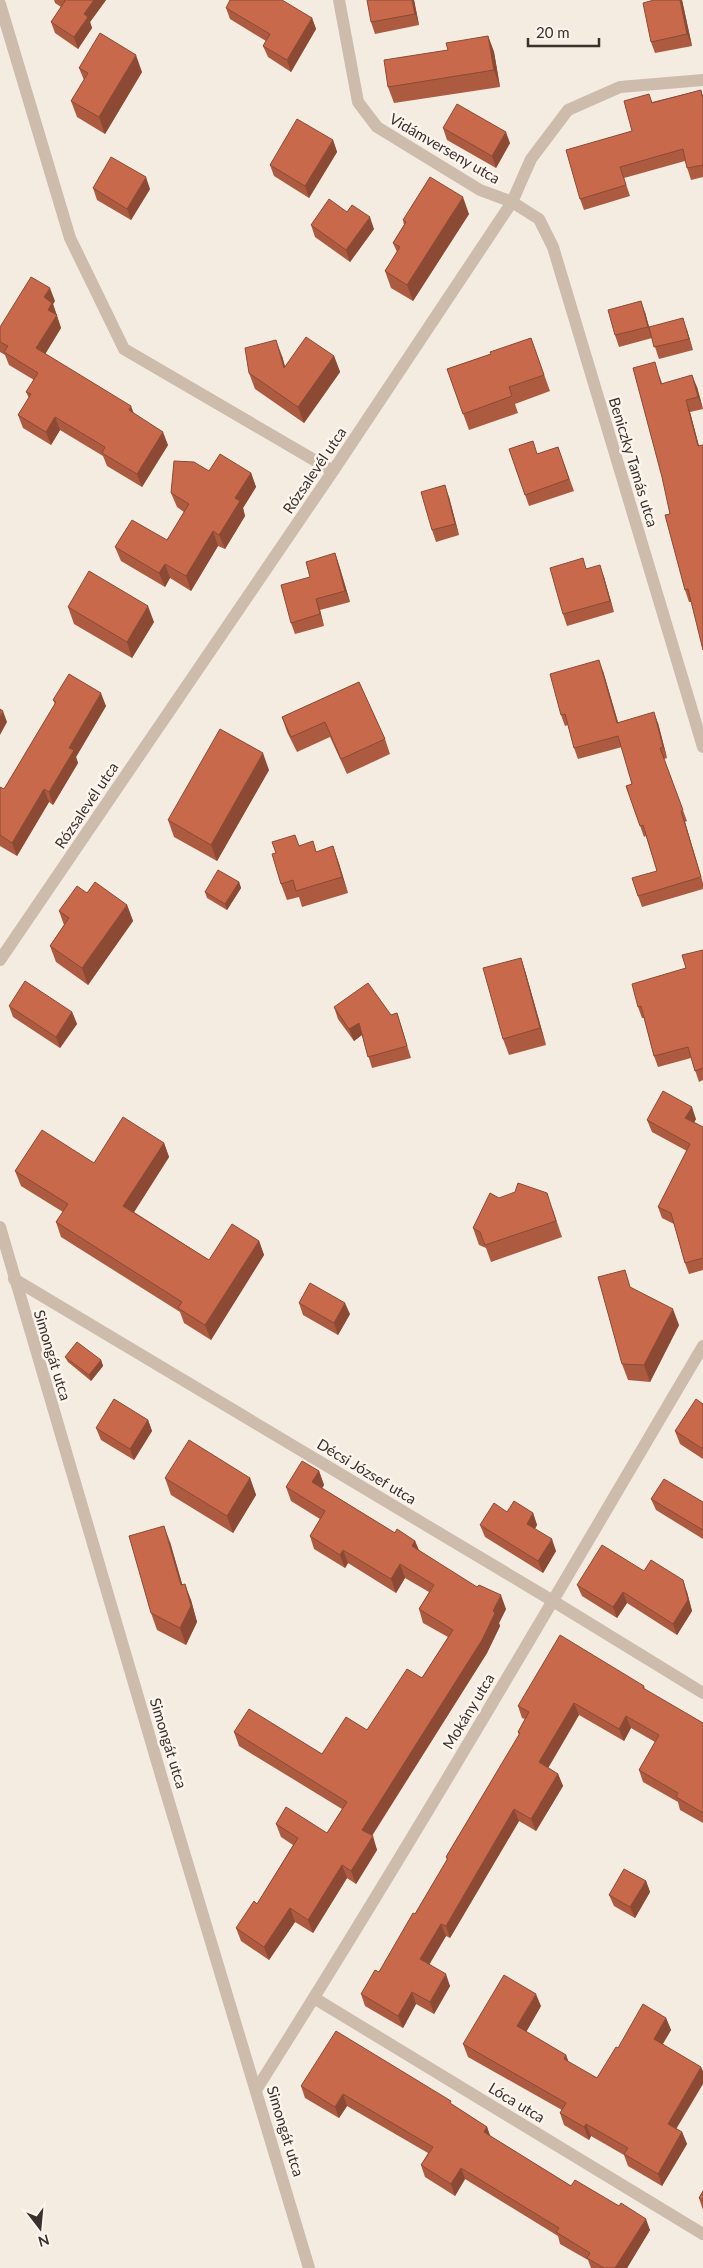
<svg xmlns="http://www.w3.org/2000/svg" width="703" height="2268" viewBox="0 0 703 2268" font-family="Lato,sans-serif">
<rect width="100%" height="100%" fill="#f4ebe1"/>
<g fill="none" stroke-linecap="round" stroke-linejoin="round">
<!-- minor -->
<g stroke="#cdbbac" stroke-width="12">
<path d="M 339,0 L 358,102 L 377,127 L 480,190 L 512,202 L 539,219 L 553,247 L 703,747"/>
<path d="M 0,4 L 70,238 L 124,349 L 333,471"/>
<path d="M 0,960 L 333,471 L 512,202 L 531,159 L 568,110 L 620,87 L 703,80"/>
<path d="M 0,1227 L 165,1789 L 309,2268"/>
<path d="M 14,1279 L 553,1601 L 703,1693"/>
<path d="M 314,1998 L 703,2234"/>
<path d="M 256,2090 C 411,1845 556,1595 703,1346"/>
</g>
</g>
<!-- wall -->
<g fill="#ac5a40">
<path d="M 54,0 L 106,0 L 90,22 L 92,28 L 78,49 L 55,33 L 51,22 L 61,7 L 55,3 Z"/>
<path d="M 414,0 L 419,25 L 375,34 L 371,22 Z"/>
<path d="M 682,0 L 692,46 L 655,53 L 651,42 Z"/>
<path d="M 226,8 L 312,18 L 316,29 L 291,72 L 268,57 L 263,46 L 266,41 L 230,19 Z"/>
<path d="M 488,36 L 494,52 L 500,87 L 394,103 L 388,87 L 448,50 Z"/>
<path d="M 79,68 L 142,72 L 105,134 L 77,117 L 71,101 L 84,80 Z"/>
<path d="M 701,90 L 703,96 L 703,177 L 691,180 L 685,161 L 624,178 L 630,196 L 584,210 L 580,199 L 632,131 L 652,102 Z"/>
<path d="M 443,128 L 510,143 L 496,168 L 447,140 Z"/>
<path d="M 333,140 L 337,152 L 309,198 L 274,176 L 270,165 Z"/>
<path d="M 93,188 L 150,189 L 131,220 L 97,200 Z"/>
<path d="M 347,212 L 374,229 L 350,262 L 315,237 L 311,225 Z"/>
<path d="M 469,214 L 413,301 L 391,288 L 385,271 L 397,252 L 393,243 L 404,225 L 403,220 Z"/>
<path d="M 55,301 L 53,304 L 61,328 L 45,354 L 134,414 L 168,445 L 142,487 L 107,466 L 103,456 L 60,430 L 51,445 L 23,428 L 18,415 L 29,398 L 26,392 L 34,380 L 9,365 L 5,355 L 0,352 L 0,327 Z"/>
<path d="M 645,312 L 649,327 L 687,330 L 693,350 L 659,359 L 652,338 L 619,347 L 615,335 Z"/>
<path d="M 531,338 L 550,391 L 515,404 L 518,413 L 469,430 L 447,369 L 491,354 Z"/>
<path d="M 282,356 L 285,367 L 334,356 L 340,372 L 304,423 L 255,389 L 249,373 Z"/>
<path d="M 659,375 L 662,383 L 697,387 L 703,409 L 690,412 L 699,446 L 691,602 L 689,602 L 685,590 L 670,514 Z"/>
<path d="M 558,447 L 574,491 L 529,506 L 509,449 L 537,454 Z"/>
<path d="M 209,471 L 251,473 L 256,487 L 243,508 L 245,516 L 225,549 L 218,546 L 191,591 L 170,578 L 165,587 L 121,561 L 115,547 L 167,540 L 184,512 L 177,507 L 171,493 Z"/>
<path d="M 449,497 L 459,535 L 436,542 L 432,530 Z"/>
<path d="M 335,553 L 339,565 L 350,602 L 320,610 L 324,626 L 295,634 L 291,623 L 310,577 Z"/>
<path d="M 586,569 L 604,577 L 614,612 L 567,626 L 563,614 Z"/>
<path d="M 68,607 L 154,622 L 132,658 L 74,624 Z"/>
<path d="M 603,671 L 618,722 L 658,723 L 667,758 L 664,759 L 687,821 L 685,822 L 703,883 L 703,889 L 642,907 L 638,896 L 657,871 L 646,836 L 644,837 L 626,786 L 632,784 L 622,747 L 578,759 L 574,748 L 568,725 L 565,726 L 561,715 Z"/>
<path d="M 359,682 L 385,739 L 390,754 L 347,774 L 330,737 L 297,752 L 287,732 L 282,717 Z"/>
<path d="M 53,700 L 106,706 L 76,757 L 78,763 L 53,805 L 49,802 L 17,856 L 0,846 L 0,787 L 4,789 L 55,704 Z"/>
<path d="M 269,770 L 217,861 L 174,837 L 168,820 Z"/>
<path d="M 299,845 L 317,852 L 333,846 L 348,893 L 302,907 L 299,897 L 287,900 L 281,884 Z"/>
<path d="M 239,882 L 241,888 L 227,910 L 207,898 L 205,892 Z"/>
<path d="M 127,905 L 133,921 L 88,985 L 56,962 L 50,946 L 64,925 L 59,911 Z"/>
<path d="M 703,950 L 703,1080 L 699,1082 L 691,1058 L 658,1067 L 654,1056 L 644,1018 L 642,1018 L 638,1007 L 686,968 Z"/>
<path d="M 521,958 L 526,974 L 546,1045 L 509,1055 L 503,1039 Z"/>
<path d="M 9,1006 L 72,1012 L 77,1024 L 60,1048 L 13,1017 Z"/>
<path d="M 334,1007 L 391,1015 L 397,1013 L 401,1025 L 411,1058 L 372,1068 L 362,1035 L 354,1041 L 338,1019 Z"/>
<path d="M 696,1119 L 694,1122 L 703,1127 L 703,1270 L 689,1274 L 685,1263 L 674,1224 L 662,1218 L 658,1207 L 687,1151 L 652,1132 L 647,1120 Z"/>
<path d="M 164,1143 L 169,1157 L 134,1212 L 209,1260 L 259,1241 L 264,1255 L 211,1340 L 184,1323 L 180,1312 L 61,1237 L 56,1222 L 63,1212 L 21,1186 L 15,1171 L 94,1163 Z"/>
<path d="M 499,1198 L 553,1210 L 562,1237 L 491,1262 L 486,1248 L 479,1245 L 473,1228 Z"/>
<path d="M 632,1288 L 679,1325 L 650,1382 L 628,1380 L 622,1364 Z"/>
<path d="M 299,1303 L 350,1314 L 338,1335 L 303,1315 Z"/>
<path d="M 65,1357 L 101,1360 L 103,1366 L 91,1381 L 68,1362 Z"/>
<path d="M 703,1404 L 703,1459 L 680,1444 L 675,1431 Z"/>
<path d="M 148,1420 L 152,1431 L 134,1460 L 101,1440 L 96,1428 Z"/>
<path d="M 319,1471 L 324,1485 L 322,1488 L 395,1533 L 415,1541 L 419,1550 L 506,1609 L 499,1623 L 500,1626 L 487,1653 L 372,1836 L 377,1850 L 356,1884 L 347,1878 L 313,1933 L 295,1922 L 269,1960 L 241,1941 L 236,1928 L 257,1904 L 293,1845 L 281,1837 L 276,1824 L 327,1833 L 342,1809 L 239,1746 L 234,1732 L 322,1754 L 367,1730 L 422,1678 L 448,1637 L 423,1623 L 419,1609 L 429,1592 L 405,1578 L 396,1593 L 348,1563 L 345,1568 L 314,1549 L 310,1536 L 320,1519 L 291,1501 L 286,1487 Z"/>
<path d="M 165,1478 L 250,1478 L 256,1495 L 233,1533 L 171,1495 Z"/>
<path d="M 651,1499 L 703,1502 L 703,1539 L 656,1510 Z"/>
<path d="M 507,1512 L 533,1513 L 537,1525 L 535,1529 L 556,1551 L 543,1573 L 485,1537 L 480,1525 Z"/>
<path d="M 170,1542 L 182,1584 L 191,1600 L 197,1622 L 186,1645 L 157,1630 L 151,1613 Z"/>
<path d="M 644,1571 L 687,1592 L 692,1611 L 677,1635 L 627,1603 L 617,1618 L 582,1596 L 577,1585 Z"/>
<path d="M 644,1686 L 645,1690 L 703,1723 L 703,1823 L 680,1810 L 678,1802 L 643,1782 L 639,1770 L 655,1742 L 631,1728 L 624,1741 L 579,1715 L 548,1768 L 558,1774 L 563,1786 L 536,1831 L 519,1821 L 450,1938 L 446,1936 L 429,1964 L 450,1986 L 434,2014 L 416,2004 L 403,2028 L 365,2006 L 361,1994 L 379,1972 L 415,1914 L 447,1860 L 446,1857 L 519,1735 L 518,1732 L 525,1719 L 522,1718 L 518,1706 Z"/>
<path d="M 646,1881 L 650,1892 L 635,1918 L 614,1906 L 609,1895 Z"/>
<path d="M 541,2006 L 526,2032 L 566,2055 L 568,2062 L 597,2078 L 618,2048 L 666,2018 L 671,2030 L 663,2044 L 677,2129 L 682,2132 L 687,2144 L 662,2186 L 628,2166 L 624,2155 L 591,2136 L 589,2140 L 564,2125 L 560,2113 L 562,2110 L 468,2057 L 463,2044 Z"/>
<path d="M 301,2086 L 453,2105 L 487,2127 L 490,2136 L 571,2186 L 650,2230 L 627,2268 L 591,2268 L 588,2260 L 560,2244 L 558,2236 L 465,2179 L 455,2196 L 425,2177 L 421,2165 L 428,2153 L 347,2106 L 339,2118 L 305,2098 Z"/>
<path d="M 703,2191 L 703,2210 L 699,2198 Z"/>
</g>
<!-- shaded-wall -->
<g fill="#8c4a34">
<path d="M 94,0 L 106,0 L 90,22 L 92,28 L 78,49 L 74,37 L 84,14 Z"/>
<path d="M 412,0 L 414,0 L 419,25 L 415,14 Z"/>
<path d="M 680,0 L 682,0 L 692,46 L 687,34 Z"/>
<path d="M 312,18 L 316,29 L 291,72 L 287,60 Z"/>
<path d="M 488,36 L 494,52 L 500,87 L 494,70 Z"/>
<path d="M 136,55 L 142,72 L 105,134 L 99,117 Z"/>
<path d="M 506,132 L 510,143 L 496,168 L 492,156 Z"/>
<path d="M 333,140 L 337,152 L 309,198 L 305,186 Z"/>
<path d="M 146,177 L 150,189 L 131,220 L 127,209 Z"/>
<path d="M 463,197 L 469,214 L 413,301 L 407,285 Z"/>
<path d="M 370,217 L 374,229 L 350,262 L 346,250 Z"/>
<path d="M 50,288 L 55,301 L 53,304 L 61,328 L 41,361 L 36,348 L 44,297 Z"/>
<path d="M 641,301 L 645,312 L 652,338 L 648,327 Z"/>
<path d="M 683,318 L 687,330 L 693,350 L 689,339 Z"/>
<path d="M 276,340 L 282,356 L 290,384 L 284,368 Z"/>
<path d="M 334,356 L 340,372 L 304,423 L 298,407 Z"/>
<path d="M 692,375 L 697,387 L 703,409 L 698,397 Z"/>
<path d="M 686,400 L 690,412 L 702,458 L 698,446 Z"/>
<path d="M 131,406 L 136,419 L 129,410 Z"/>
<path d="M 55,417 L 60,430 L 51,445 L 46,432 Z"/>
<path d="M 163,432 L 168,445 L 142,487 L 137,474 Z"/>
<path d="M 251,473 L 256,487 L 243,508 L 245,516 L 225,549 L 219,535 L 235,498 Z"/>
<path d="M 445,485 L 449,497 L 459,535 L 455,524 Z"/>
<path d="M 213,531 L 218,546 L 191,591 L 186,576 Z"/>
<path d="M 335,553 L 339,565 L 350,602 L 345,591 Z"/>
<path d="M 165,564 L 170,578 L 165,587 L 159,573 Z"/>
<path d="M 600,565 L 604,577 L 614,612 L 610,601 Z"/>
<path d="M 316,599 L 320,610 L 324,626 L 320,614 Z"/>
<path d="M 148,606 L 154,622 L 132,658 L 127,642 Z"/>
<path d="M 599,660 L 603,671 L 621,733 L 617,723 Z"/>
<path d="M 101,693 L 106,706 L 76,757 L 78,763 L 53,805 L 49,792 L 69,748 Z"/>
<path d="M 3,711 L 7,722 L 0,735 L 0,717 Z"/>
<path d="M 654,712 L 658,723 L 667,758 L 663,747 Z"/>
<path d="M 263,753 L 269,770 L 217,861 L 211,845 Z"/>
<path d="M 44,789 L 49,802 L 17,856 L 12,843 Z"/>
<path d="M 681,811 L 685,822 L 703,884 L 701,877 Z"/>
<path d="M 333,846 L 339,863 L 348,893 L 342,877 Z"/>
<path d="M 239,882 L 241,888 L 227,910 L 225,904 Z"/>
<path d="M 127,905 L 133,921 L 88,985 L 82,968 Z"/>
<path d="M 521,958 L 526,974 L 546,1045 L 540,1028 Z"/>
<path d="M 72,1012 L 77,1024 L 60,1048 L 56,1037 Z"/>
<path d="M 359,1023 L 363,1034 L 354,1041 L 349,1029 Z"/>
<path d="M 692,1107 L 696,1119 L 690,1130 L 685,1118 Z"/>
<path d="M 164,1143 L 169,1157 L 129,1220 L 123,1206 Z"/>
<path d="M 259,1241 L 264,1255 L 211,1340 L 205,1325 Z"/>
<path d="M 345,1303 L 350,1314 L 338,1335 L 334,1323 Z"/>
<path d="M 673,1309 L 679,1325 L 650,1382 L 644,1365 Z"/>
<path d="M 101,1360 L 103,1366 L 91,1381 L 89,1375 Z"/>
<path d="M 148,1420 L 152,1431 L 134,1460 L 130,1449 Z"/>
<path d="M 319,1471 L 324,1485 L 317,1496 L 312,1482 Z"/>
<path d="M 250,1478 L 256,1495 L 233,1533 L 227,1516 Z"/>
<path d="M 533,1513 L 537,1525 L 531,1535 L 527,1524 Z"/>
<path d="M 164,1526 L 170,1542 L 187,1601 L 181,1585 Z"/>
<path d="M 552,1539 L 556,1551 L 543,1573 L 538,1561 Z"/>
<path d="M 415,1541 L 420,1554 L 412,1546 Z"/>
<path d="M 343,1550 L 348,1563 L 345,1568 L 340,1555 Z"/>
<path d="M 400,1564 L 405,1578 L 396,1593 L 391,1579 Z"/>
<path d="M 683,1580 L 687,1592 L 692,1611 L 677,1635 L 673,1624 Z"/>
<path d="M 185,1584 L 191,1600 L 197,1622 L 186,1645 L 180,1628 Z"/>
<path d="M 623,1592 L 627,1603 L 617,1618 L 613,1607 Z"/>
<path d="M 501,1595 L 506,1609 L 499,1623 L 500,1626 L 487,1653 L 367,1843 L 362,1830 L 493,1611 Z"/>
<path d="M 574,1703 L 579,1715 L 544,1775 L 539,1762 Z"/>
<path d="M 626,1716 L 631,1728 L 624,1741 L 619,1729 Z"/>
<path d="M 558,1774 L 563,1786 L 536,1831 L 531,1819 Z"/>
<path d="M 514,1809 L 519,1821 L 450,1938 L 446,1926 Z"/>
<path d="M 373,1836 L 377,1850 L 356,1884 L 351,1871 Z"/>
<path d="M 342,1865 L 347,1878 L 313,1933 L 308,1920 Z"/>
<path d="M 646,1881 L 650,1892 L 635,1918 L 630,1907 Z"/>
<path d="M 290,1908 L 295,1922 L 269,1960 L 264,1947 Z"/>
<path d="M 441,1924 L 446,1936 L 425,1972 L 420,1959 Z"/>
<path d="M 446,1974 L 450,1986 L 434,2014 L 430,2002 Z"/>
<path d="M 412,1992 L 416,2004 L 403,2028 L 398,2016 Z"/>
<path d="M 536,1994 L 541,2006 L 522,2039 L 517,2026 Z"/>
<path d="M 666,2018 L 671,2030 L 658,2051 L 654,2039 Z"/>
<path d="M 566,2055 L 571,2068 L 564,2059 Z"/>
<path d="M 701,2067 L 703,2071 L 703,2084 L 672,2136 L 668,2124 Z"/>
<path d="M 343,2094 L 347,2106 L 339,2118 L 335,2107 Z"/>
<path d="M 586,2124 L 591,2136 L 589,2140 L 584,2127 Z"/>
<path d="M 487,2127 L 491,2138 L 484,2132 Z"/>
<path d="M 682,2132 L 687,2144 L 662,2186 L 658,2174 Z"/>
<path d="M 461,2168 L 465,2179 L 455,2196 L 451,2184 Z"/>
<path d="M 646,2219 L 650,2230 L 627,2268 L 615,2268 Z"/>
</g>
<!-- building -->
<g fill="#c8694b" stroke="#8c4a34">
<path d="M 64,0 L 94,0 L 84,14 L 88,17 L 74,37 L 51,22 L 65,1 Z"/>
<path d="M 230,0 L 282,0 L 312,18 L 287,60 L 263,46 L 270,34 L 226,8 Z"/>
<path d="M 367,0 L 412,0 L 415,14 L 371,22 Z"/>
<path d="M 654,0 L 680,0 L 687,34 L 651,42 L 643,3 Z"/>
<path d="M 100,33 L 136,55 L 99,117 L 71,101 L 88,73 L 79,68 Z"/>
<path d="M 488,36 L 494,70 L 388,87 L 384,60 L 448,50 L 446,43 Z"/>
<path d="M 701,90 L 702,96 L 703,96 L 703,165 L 687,168 L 683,149 L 620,167 L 626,185 L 580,199 L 566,150 L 632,131 L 624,101 L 649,94 L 652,103 Z"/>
<path d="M 457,104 L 506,132 L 492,156 L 443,128 Z"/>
<path d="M 297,119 L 333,140 L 305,186 L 270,165 Z"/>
<path d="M 111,157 L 146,177 L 127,209 L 93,188 Z"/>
<path d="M 430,177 L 463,197 L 407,285 L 385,271 L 400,247 L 393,243 L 406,222 L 403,220 Z"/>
<path d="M 329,199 L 347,212 L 352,205 L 370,217 L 346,250 L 311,225 Z"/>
<path d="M 31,277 L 50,288 L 44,297 L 52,303 L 48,310 L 57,315 L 36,348 L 131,406 L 129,410 L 163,432 L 137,474 L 102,453 L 105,447 L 55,417 L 46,432 L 18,415 L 31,394 L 26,392 L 38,373 L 4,352 L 8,346 L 0,342 L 0,327 Z"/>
<path d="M 641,301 L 648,327 L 615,335 L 608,310 Z"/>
<path d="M 683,318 L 689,339 L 654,347 L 649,327 Z"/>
<path d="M 306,337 L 334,356 L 298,407 L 249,373 L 245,348 L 276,340 L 284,368 Z"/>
<path d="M 531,338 L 544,375 L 509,387 L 512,396 L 463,414 L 447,369 L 491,354 L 490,352 Z"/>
<path d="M 655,362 L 661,384 L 692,375 L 698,397 L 686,400 L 698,446 L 703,445 L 703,650 L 688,589 L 685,590 L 665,515 L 670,514 L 662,477 L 633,368 Z"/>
<path d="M 533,441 L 537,454 L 558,447 L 569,479 L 525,495 L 509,449 Z"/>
<path d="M 220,454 L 251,473 L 235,498 L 240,501 L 219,535 L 213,531 L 186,576 L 165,564 L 159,573 L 115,547 L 132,520 L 167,540 L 189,504 L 171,493 L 174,461 L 194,462 L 209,471 Z"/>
<path d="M 445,485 L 455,524 L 432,530 L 421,492 Z"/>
<path d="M 335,553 L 345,591 L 316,599 L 320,614 L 291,623 L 281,585 L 310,577 L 306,562 Z"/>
<path d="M 583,558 L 586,569 L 600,565 L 610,601 L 563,614 L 550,568 Z"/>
<path d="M 89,571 L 148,606 L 127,642 L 68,607 Z"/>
<path d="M 599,660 L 617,723 L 654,712 L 663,747 L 660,748 L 683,810 L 681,811 L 701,877 L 638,896 L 632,878 L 657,871 L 643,825 L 640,826 L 626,786 L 632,784 L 618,736 L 574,748 L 565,714 L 561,715 L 550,674 Z"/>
<path d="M 69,674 L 101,693 L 69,748 L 74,750 L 49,792 L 44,789 L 12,843 L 0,835 L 0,787 L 4,789 L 56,702 L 53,700 Z"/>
<path d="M 359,682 L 385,739 L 341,759 L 325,722 L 291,737 L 282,717 Z"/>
<path d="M 0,709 L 3,711 L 0,717 Z"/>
<path d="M 220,729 L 263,753 L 211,845 L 168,820 Z"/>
<path d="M 295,835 L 299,846 L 313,841 L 316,852 L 333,846 L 342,877 L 296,891 L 293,880 L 281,884 L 272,854 L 276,853 L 272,842 Z"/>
<path d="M 218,870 L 239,882 L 225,904 L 205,892 Z"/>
<path d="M 95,882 L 127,905 L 82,968 L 50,946 L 69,918 L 59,911 L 77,886 L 87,893 Z"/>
<path d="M 703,950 L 703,1068 L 695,1071 L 688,1047 L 654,1056 L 641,1006 L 638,1007 L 632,984 L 686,968 L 682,955 Z"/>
<path d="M 521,958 L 540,1028 L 503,1039 L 483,968 Z"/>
<path d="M 25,981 L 72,1012 L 56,1037 L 9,1006 Z"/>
<path d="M 368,983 L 391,1015 L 397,1013 L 407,1046 L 368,1057 L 359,1023 L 349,1029 L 334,1007 Z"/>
<path d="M 663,1091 L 692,1107 L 685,1118 L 703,1127 L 703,1258 L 685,1263 L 671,1213 L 658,1207 L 690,1144 L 647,1120 Z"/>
<path d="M 123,1117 L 164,1143 L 123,1206 L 209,1260 L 232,1224 L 259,1241 L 205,1325 L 178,1308 L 182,1302 L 56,1222 L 68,1204 L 15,1171 L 42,1130 L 94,1163 Z"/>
<path d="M 518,1183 L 547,1193 L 556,1221 L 485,1245 L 480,1232 L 473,1228 L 490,1193 L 499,1198 L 515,1192 Z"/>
<path d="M 625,1270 L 630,1287 L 673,1309 L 644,1365 L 622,1364 L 598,1277 Z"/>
<path d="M 310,1283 L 345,1303 L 334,1323 L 299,1303 Z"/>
<path d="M 77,1342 L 101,1360 L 89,1375 L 65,1357 Z"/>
<path d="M 114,1399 L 148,1420 L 130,1449 L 96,1428 Z"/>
<path d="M 696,1399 L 703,1404 L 703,1449 L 675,1431 Z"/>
<path d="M 189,1440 L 250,1478 L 227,1516 L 165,1478 Z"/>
<path d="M 302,1461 L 319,1471 L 312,1482 L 395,1533 L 397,1529 L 415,1541 L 412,1546 L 477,1587 L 479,1585 L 501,1595 L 493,1611 L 495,1613 L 482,1640 L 362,1830 L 373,1836 L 351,1871 L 342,1865 L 308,1920 L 290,1908 L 264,1947 L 236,1928 L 254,1901 L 257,1904 L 298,1838 L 276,1824 L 286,1807 L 327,1833 L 347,1802 L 234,1732 L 249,1709 L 322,1754 L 346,1717 L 367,1730 L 407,1669 L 422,1678 L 453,1630 L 419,1609 L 434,1585 L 400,1564 L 391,1579 L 343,1550 L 340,1555 L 310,1536 L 325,1511 L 286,1487 Z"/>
<path d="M 664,1479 L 703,1502 L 703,1530 L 651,1499 Z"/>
<path d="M 514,1501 L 533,1513 L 527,1524 L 552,1539 L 538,1561 L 480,1525 L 494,1503 L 507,1512 Z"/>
<path d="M 164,1526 L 181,1585 L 185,1584 L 191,1606 L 180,1628 L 151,1613 L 129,1536 Z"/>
<path d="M 602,1545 L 644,1571 L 651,1560 L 683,1580 L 688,1600 L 673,1624 L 623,1592 L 613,1607 L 577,1585 Z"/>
<path d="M 560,1635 L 644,1686 L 643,1688 L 703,1723 L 703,1813 L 676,1797 L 678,1793 L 639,1770 L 659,1735 L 626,1716 L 619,1729 L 574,1703 L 539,1762 L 558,1774 L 531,1819 L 514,1809 L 446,1926 L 441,1924 L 420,1959 L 446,1974 L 430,2002 L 412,1992 L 398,2016 L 361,1994 L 375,1970 L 379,1972 L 413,1913 L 415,1914 L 448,1858 L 446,1857 L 520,1733 L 518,1732 L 529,1712 L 518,1706 Z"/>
<path d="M 624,1869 L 646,1881 L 630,1907 L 609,1895 Z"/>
<path d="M 504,1975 L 536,1994 L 517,2026 L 566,2055 L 564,2059 L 597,2078 L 616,2047 L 618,2048 L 643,2004 L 666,2018 L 654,2039 L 701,2067 L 668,2124 L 682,2132 L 658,2174 L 624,2154 L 628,2148 L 586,2124 L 584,2127 L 560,2113 L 566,2103 L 463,2044 Z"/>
<path d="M 336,2031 L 451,2101 L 450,2103 L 487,2127 L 484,2132 L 571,2186 L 575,2180 L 619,2206 L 621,2203 L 646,2219 L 615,2268 L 604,2268 L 587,2258 L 590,2253 L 556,2232 L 559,2228 L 461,2168 L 451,2184 L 421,2165 L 433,2147 L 343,2094 L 335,2107 L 301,2086 Z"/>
<path d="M 703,2191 L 703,2201 L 699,2198 Z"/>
</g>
<g text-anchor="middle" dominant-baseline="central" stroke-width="5" stroke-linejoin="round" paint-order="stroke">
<!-- street labels -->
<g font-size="15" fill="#3b302b" stroke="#fbf5ee">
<text transform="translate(445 148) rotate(30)">Vidámverseny utca</text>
<text transform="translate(634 462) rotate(73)">Beniczky Tamás utca</text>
<text transform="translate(314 470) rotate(-56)">Rózsalevél utca</text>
<text transform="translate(86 805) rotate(-56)">Rózsalevél utca</text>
<text transform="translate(53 1355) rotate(73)">Simongát utca</text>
<text transform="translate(367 1471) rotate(31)">Décsi József utca</text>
<text transform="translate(468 1711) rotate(-59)">Mokány utca</text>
<text transform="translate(169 1743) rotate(73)">Simongát utca</text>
<text transform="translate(517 2102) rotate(31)">Lóca utca</text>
<text transform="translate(286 2131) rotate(73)">Simongát utca</text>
</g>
</g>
<!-- north arrow -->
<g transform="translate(40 2228) rotate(164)" stroke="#fbf5ee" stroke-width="4" paint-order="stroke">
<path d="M0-4L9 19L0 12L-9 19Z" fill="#3b302b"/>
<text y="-8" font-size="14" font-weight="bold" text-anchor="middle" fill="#3b302b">N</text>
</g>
<!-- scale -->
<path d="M528 38v8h71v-8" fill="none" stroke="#3b302b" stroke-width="2.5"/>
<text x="536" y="38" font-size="15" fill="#3b302b" stroke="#fbf5ee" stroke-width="4" paint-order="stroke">20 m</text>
</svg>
